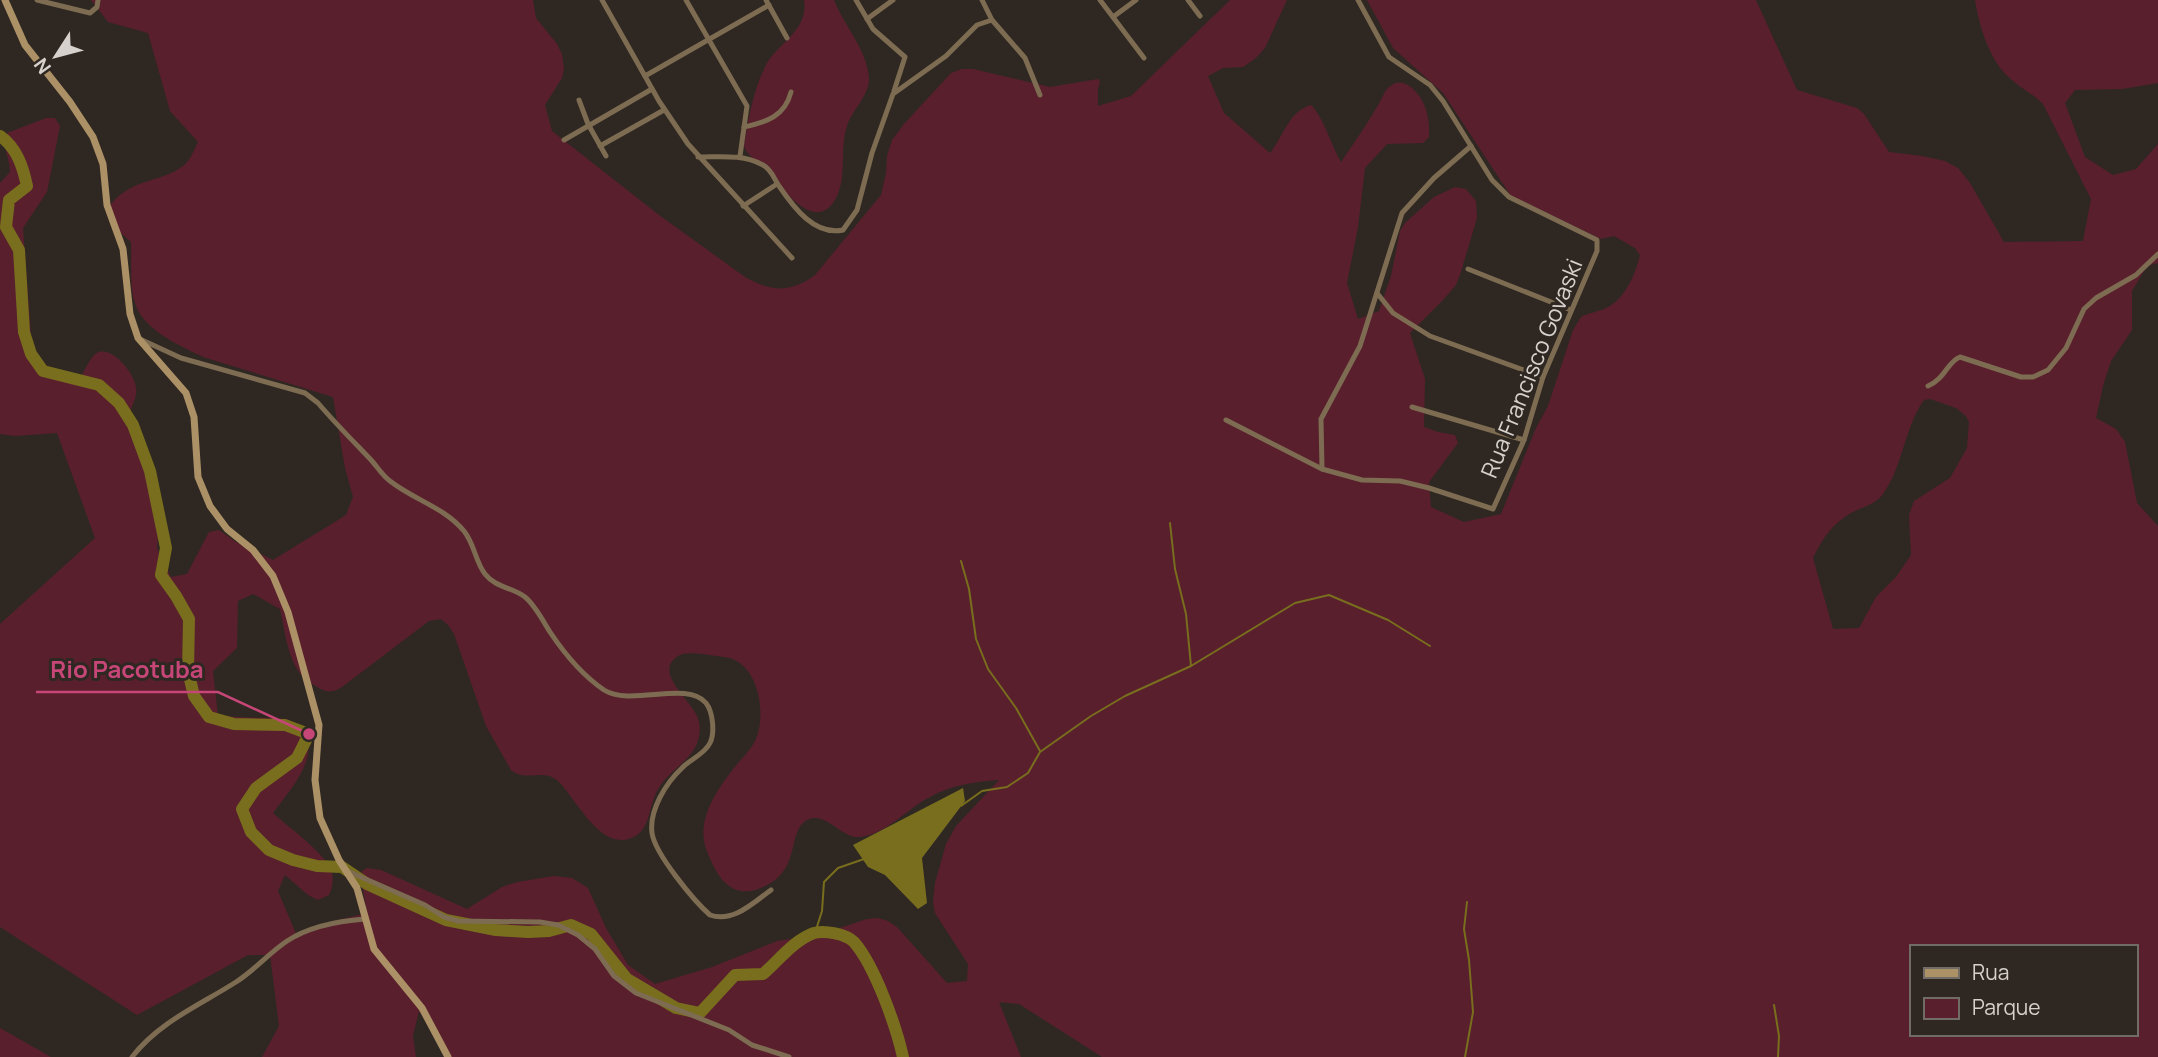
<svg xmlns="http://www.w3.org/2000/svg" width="2158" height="1057" viewBox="0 0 2158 1057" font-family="Manrope,sans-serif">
<rect width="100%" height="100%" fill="#2f2822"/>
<!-- green -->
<g fill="#591f2d" fill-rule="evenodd">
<path d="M 91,0 L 533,0 L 536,18 L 557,44 L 562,54 L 564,69 L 562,78 L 545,105 L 552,131 L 659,215 L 745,277 C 771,292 791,293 815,275 L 881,195 L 886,173 L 887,156 L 892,140 L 904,124 L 951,73 L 962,69 L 973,69 L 1050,87 L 1098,79 L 1100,82 L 1098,89 L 1098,106 L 1131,96 L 1230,0 L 1287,0 L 1265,48 L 1256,58 L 1243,67 L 1223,68 L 1208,76 L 1224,113 L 1270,153 C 1283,137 1289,111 1311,105 C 1324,118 1331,145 1341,162 C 1353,144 1366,126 1377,107 C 1382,100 1384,89 1392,85 C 1400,79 1410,85 1416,92 C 1427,104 1430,121 1429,137 L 1423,143 L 1387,144 L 1365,168 L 1358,227 L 1347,283 L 1358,319 L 1379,311 L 1391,276 L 1400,231 L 1405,223 L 1434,197 L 1455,187 L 1466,189 L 1476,201 L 1477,218 L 1460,275 L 1456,285 L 1443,300 L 1410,333 L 1425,379 L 1424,427 L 1438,432 L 1455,435 L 1458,443 L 1429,482 L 1431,507 L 1464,522 L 1501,514 L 1536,428 L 1548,406 L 1573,330 L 1581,317 C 1590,312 1599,312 1608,307 C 1625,299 1636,273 1640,255 L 1635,248 L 1614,236 L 1601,239 L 1511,196 L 1443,93 L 1393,48 L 1367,0 L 1756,0 L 1797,90 L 1857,108 L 1864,114 L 1889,152 L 1922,156 L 1945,161 L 1958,168 L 1970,183 L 2004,242 L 2083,241 L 2091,199 L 2043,104 C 2033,94 2022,89 2012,80 C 1990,63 1979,26 1975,0 L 2158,0 L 2158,83 L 2122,89 L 2075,90 L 2065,103 L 2085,157 L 2113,175 L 2136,169 L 2158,144 L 2158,263 L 2147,266 L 2132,291 L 2132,330 L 2111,361 L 2103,386 L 2096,418 L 2116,429 L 2125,442 L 2137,503 L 2158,526 L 2158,1057 L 1102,1057 L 1019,1004 L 999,1002 L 1021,1057 L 449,1057 L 419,1011 L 413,1036 L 416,1057 L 262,1057 L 279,1026 L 270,955 L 248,955 L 137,1015 L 0,927 L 0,624 L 95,538 L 57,433 L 15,436 L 0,434 L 0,183 L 10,172 C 10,159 1,145 7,133 L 46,118 L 55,118 L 60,126 L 47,192 L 23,228 L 32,348 L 57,378 L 80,378 C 85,371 91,354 99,352 C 115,348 135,375 136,388 C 138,398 129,410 128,420 L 157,493 L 160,512 L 157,548 L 171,577 L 187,574 L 209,532 L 219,530 L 236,542 L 273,560 L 346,515 L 353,497 L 345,468 L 333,397 L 203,357 C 180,346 142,329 135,303 C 129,285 132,262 131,242 L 113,226 L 110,205 C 135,176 159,184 183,166 C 190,161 194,150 198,142 L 170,111 L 148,33 L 108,22 ZM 1930,399 L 1956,408 L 1966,416 L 1969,422 L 1967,448 L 1950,478 L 1914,501 L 1909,515 L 1911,555 L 1896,577 L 1876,597 L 1859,628 L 1833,629 L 1813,558 C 1822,539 1832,524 1851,513 C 1862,507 1875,505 1883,494 C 1903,467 1904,428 1924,400 ZM 253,594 L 280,609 C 286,635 288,670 312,684 C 324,691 329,695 342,687 L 429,621 L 441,619 L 448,625 L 454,634 L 486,726 L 511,770 C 526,783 544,767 559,782 C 576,799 599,848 629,839 C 651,832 648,808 657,791 C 670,766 705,757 699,722 C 695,701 651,674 678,656 C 687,650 712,656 724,657 C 758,660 767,713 756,739 C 751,750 741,759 734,768 C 715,792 694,823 708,854 C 713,865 718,878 728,885 C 736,892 748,893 758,889 C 804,873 785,833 807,820 C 825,810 842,839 860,837 C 885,835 907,809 928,798 C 951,785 973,782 999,780 L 956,826 L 946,844 L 935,883 L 933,902 L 935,913 L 968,964 L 967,981 L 947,983 L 897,927 L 888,921 L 878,918 L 867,919 L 821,934 L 777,941 L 712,967 L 655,984 L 628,965 L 606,928 L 588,888 L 572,878 L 554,876 L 517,882 L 502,887 L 467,909 L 381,870 L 367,868 L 362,871 L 361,879 L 367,913 L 334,921 L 297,936 L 278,891 L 285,875 L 308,895 L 318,900 L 329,895 C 332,888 334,881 332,873 C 326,853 289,828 273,813 C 292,787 334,743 287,719 L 218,716 L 213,671 L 237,648 L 238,601 ZM 1911,947 L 2135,947 L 2135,1034 L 1911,1034 Z"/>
<path d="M 804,0 L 834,0 C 844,26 867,49 869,78 C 870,95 852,110 847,126 C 839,150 848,178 835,200 C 814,235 780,185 765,169 C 758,161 748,157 744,146 C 748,121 753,91 765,67 C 777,42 809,32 804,0 Z"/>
<path d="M 0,1028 L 51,1057 L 0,1057 Z"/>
</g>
<!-- water -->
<path fill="#786e1d" d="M 963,788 L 965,801 L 922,858 L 927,903 L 918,909 L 885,875 L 868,867 L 853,845 Z"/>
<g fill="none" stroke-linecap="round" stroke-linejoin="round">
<!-- stream -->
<g stroke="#786e1d" stroke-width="2">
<path d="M 1170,523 L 1175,569 L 1186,614 L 1191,666"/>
<path d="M 961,561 L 969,589 L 976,639 L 988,669 L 1016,708 L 1040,751"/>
<path d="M 961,806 L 982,791 L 1007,787 L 1028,773 L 1040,752 L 1091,716 L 1125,696 L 1191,666 L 1295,603 L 1329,595 L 1388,620 L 1430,646"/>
<path d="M 815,933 L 822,911 L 824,882 L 838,868 L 864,859"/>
<path d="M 1774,1005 L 1779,1036 L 1778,1057"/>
<path d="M 1465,1057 L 1473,1012 L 1469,960 L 1464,929 L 1467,902"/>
</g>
<!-- river -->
<path stroke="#786e1d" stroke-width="12" d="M 0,136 C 17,148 23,167 27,186 L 9,200 L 6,227 L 19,250 L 24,332 L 31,354 L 43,371 L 99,385 L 119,403 L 133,425 L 150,471 L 166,548 L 161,575 L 176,596 L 189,619 L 188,671 L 194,696 L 209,717 L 234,724 L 285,725 L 309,734 L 297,758 L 256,788 L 242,809 L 251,832 L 269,850 L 293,860 L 317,866 L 342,867 L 367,884 L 446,920 L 496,930 L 528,932 L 549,931 L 571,925 L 591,934 L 627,979 L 676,1008 L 700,1013 L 735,975 L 763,974 C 778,961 794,940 814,933 C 825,930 846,934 854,942 C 875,966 896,1026 903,1057"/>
<!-- street -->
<g stroke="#7d6c51" stroke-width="5">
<path d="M 37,0 L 90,13 L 97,7 L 98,0"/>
<path d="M 602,0 L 659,101 L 688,144 L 792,258"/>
<path d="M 686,0 L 747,106 L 740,156"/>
<path d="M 766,0 L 787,38"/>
<path d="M 856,0 L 873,29 L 905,57 L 894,91"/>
<path d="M 982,0 L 992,20 L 1025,58 L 1040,95"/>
<path d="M 1100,0 L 1144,58"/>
<path d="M 1188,0 L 1200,16"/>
<path d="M 1113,17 L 1136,0"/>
<path d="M 867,19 L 893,0"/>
<path d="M 645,76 L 769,5"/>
<path d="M 579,100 L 588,124 L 606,156"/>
<path d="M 744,127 C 767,122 785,116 791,92"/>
<path d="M 564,140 L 652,89"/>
<path d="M 600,146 L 664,110"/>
<path d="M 698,157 C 721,157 742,154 763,165 C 772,170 774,179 779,186 C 794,208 815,236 843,230 L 857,210 L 872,153 L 893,94 L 946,56 L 977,25 L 992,20"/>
<path d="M 743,206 L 777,184"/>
<path d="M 1468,269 L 1571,310"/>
<path d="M 1377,293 L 1393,313 L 1430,336 L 1543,377"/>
<path d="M 142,340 L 181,358 L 305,393 L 318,403 C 335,423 354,442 372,461 C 378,468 383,476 390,481 C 414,500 444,507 464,531 C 475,545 475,561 485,574 C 496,588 512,587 525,597 C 535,605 543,621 550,632 C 564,653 582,675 604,690 C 631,707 687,680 706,703 C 713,712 715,733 710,743 C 704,755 690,759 682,768 C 666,783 649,810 652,833 C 655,854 694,901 710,915 C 733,923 753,903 771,890"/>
<path d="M 1928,386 C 1946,378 1947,362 1960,357 L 2021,377 L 2033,377 L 2048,370 L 2066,348 L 2084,309 L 2096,298 L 2136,275 L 2158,254"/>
<path d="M 1412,407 L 1524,440"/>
<path d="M 1226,420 L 1322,469 L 1362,480 L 1400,481 L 1429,488 L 1493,509 L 1524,440 L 1543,377 L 1597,251 L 1597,240 L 1509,197 L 1492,180 L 1443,101 L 1430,85 L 1389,57 L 1358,0"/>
<path d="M 1322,469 L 1321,419 L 1360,346 L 1402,213 L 1434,178 L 1471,146"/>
<path d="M 345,870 L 425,905 L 444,917 L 458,921 L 540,922 L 558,925 L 578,935 L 595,949 L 614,976 L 636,993 L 729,1030 L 752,1045 L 789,1057"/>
<path d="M 132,1057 C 159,1022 200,1005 236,982 C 255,970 269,953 287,941 C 310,926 338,921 365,919"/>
</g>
<!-- secondary -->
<path stroke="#ac9166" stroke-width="7" d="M 5,0 L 25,45 L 70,102 L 93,137 L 103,164 L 107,205 L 123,249 L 130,314 L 138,338 L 186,393 L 194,417 L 198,477 L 210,506 L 227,529 L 253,550 L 273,576 L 288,612 L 319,725 L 315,780 L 320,818 L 339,860 L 357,888 L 374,949 L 422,1008 L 448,1057"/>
</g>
<g text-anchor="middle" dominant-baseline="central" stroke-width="6" stroke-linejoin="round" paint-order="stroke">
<!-- street labels -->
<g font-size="23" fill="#d6d1cd" stroke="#2f2822">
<text transform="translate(1531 368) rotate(-68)">Rua Francisco Govaski</text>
</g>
</g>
<!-- callouts -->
<path fill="none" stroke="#c74678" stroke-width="2.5" d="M309 734L218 692H36"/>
<circle fill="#c74678" stroke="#2f2822" stroke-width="2.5" cx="309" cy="734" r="7"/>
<g font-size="24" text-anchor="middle" font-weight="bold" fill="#c74678" stroke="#2f2822" stroke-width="6" stroke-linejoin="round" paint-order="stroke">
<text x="127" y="678">Rio Pacotuba</text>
</g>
<!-- legend -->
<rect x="1910" y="945" width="228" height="91" fill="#2f2822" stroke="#726c66" stroke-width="2"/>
<rect x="1924" y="968" width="35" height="10" fill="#ac9166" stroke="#726c66" stroke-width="2"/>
<text x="1972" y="980" font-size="21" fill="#d6d1cd">Rua</text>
<rect x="1924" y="998" width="35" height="21" fill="#591f2d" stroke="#726c66" stroke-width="2"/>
<text x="1972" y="1015" font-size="21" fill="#d6d1cd">Parque</text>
<!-- north arrow -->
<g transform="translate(56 56) rotate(234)" stroke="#2f2822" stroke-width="5" paint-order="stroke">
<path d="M0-5L12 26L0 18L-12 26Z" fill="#d6d1cd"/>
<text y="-10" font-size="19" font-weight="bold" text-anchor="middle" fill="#d6d1cd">N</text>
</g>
</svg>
